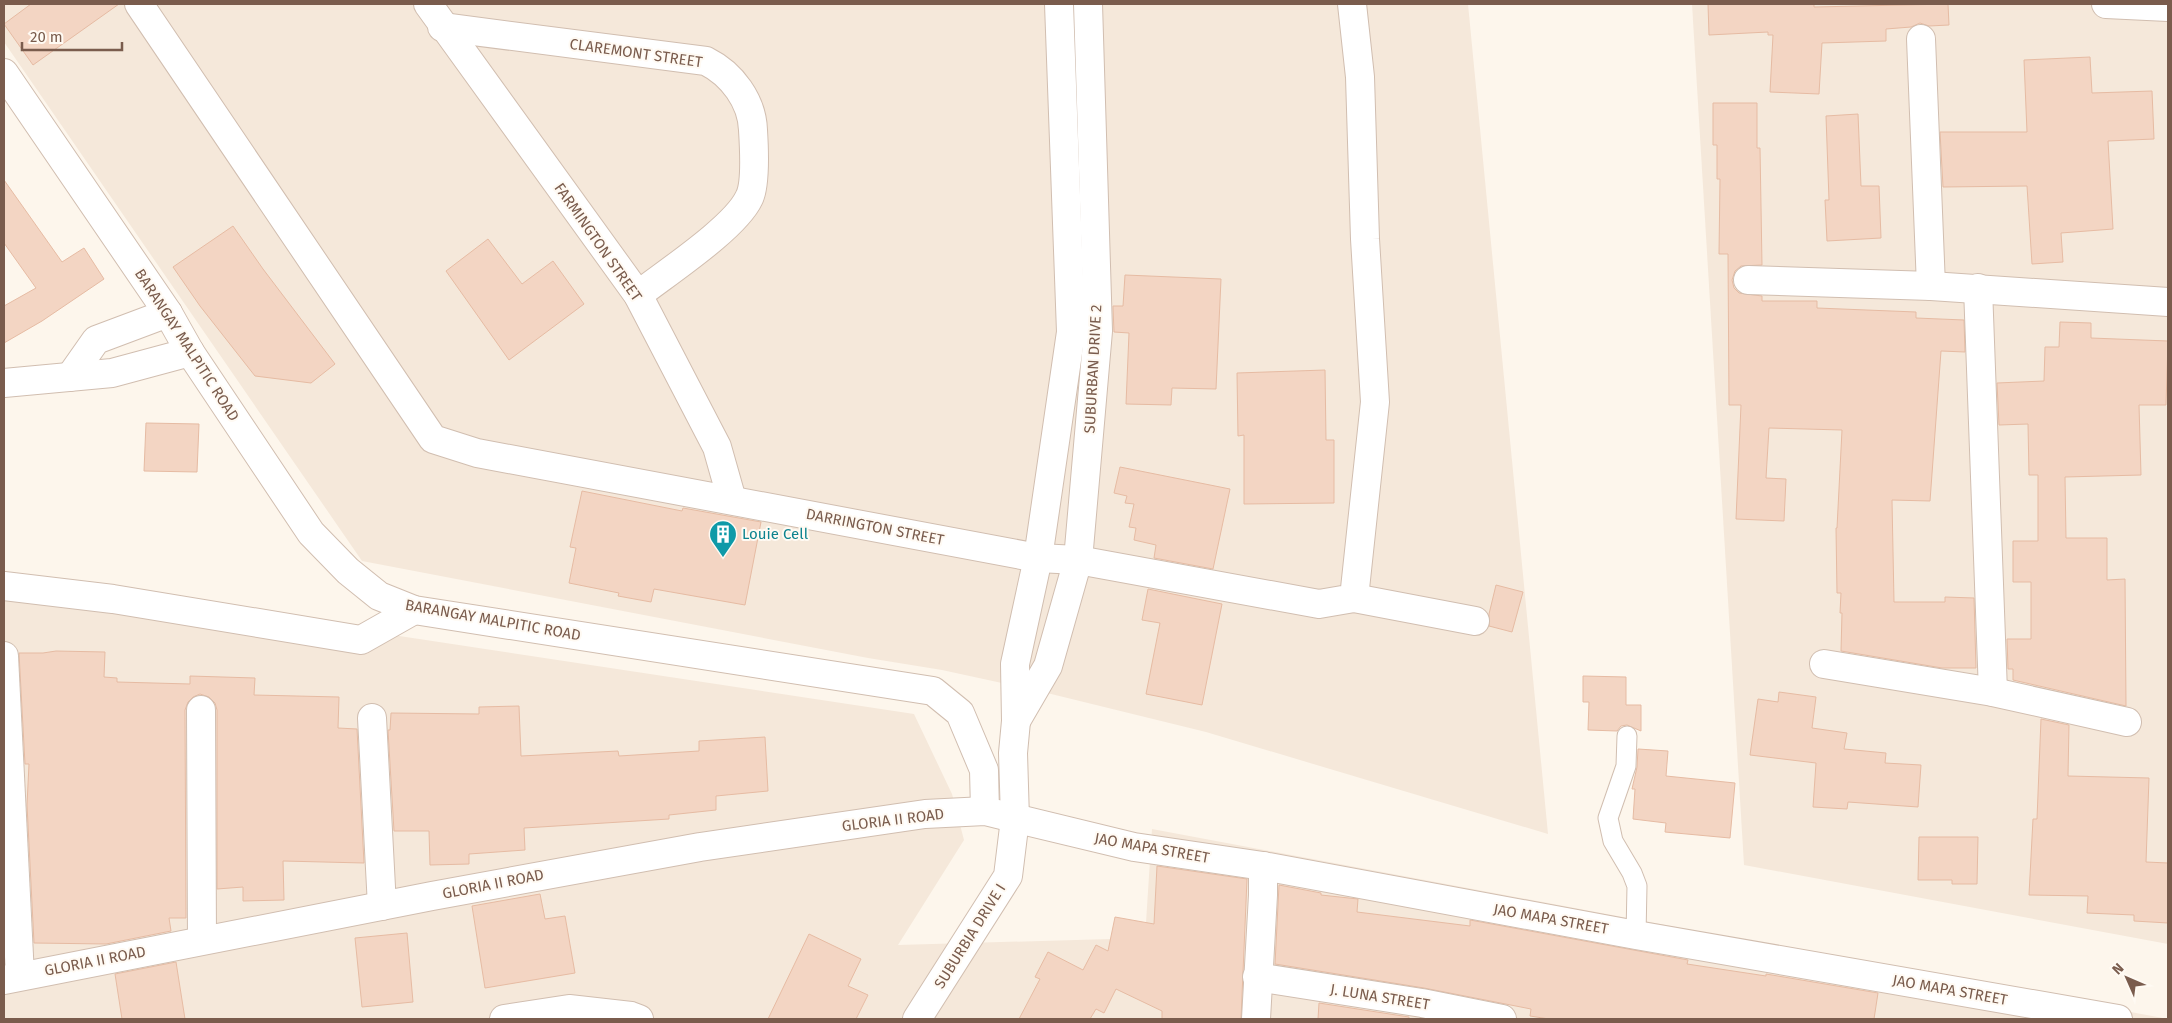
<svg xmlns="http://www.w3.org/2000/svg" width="2172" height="1023" viewBox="0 0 2172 1023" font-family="'Fira Sans',sans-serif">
<rect width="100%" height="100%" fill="#fdf6ec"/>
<!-- residential -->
<g fill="#f5e8da">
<path d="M 4,4 L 1468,4 L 1548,834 L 1206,732 L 1039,691 L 942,670 L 868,658 L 362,561 L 4,42 Z"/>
<path d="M 1692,4 L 2168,4 L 2168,944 L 1744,865 Z"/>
<path d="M 4,576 L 914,714 L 952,794 L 964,840 L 898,945 L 1145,938 L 1152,829 L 2168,1019 L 4,1019 Z"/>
</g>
<!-- building -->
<g fill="#f3d5c3" stroke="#e6bba3">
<path d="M 31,4 L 119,4 L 33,65 L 4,24 Z"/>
<path d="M 1708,4 L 1814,4 L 1814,7 L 1948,4 L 1949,25 L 1929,26 L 1920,23 L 1911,27 L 1886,29 L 1886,41 L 1822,43 L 1819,94 L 1770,92 L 1773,35 L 1768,35 L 1768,32 L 1709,35 Z"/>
<path d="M 2090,57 L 2092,93 L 2152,91 L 2154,139 L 2108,141 L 2113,229 L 2061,233 L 2063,262 L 2032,264 L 2027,186 L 1943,187 L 1940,132 L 2027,132 L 2024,60 Z"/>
<path d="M 1713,103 L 1757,103 L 1757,148 L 1760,148 L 1762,265 L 1741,266 L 1735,271 L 1732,280 L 1734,288 L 1739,293 L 1762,296 L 1762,301 L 1817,301 L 1817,308 L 1916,312 L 1916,318 L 1964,320 L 1965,352 L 1941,351 L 1930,501 L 1892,500 L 1894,602 L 1945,602 L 1945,597 L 1974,598 L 1976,668 L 1942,668 L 1841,651 L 1842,613 L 1840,613 L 1841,593 L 1837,593 L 1836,528 L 1837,528 L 1842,430 L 1769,428 L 1766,478 L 1786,479 L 1784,521 L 1736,519 L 1741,405 L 1729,405 L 1728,254 L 1719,254 L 1720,179 L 1717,179 L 1717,145 L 1713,145 Z"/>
<path d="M 1858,114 L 1861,186 L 1879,186 L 1881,238 L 1827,241 L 1825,200 L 1829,200 L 1826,116 Z"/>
<path d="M 4,180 L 62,262 L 84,248 L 104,279 L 42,321 L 4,343 L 4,306 L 36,288 L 4,243 Z"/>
<path d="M 233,226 L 263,269 L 335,364 L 311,383 L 255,376 L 200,306 L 173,267 Z"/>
<path d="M 488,239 L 522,284 L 553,261 L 584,304 L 509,360 L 446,271 Z"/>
<path d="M 1125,275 L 1221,279 L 1216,389 L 1172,388 L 1171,405 L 1126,404 L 1129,333 L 1114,332 L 1113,308 L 1113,306 L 1123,306 Z"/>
<path d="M 2060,322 L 2091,323 L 2091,338 L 2168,341 L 2166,405 L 2139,405 L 2141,475 L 2065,477 L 2066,538 L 2107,538 L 2107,580 L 2125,579 L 2126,706 L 2013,680 L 2013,669 L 2008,669 L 2007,639 L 2031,639 L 2031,582 L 2013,582 L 2013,541 L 2038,541 L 2038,475 L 2029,475 L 2028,424 L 1999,425 L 1997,383 L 2044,381 L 2045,347 L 2059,347 Z"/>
<path d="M 1325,370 L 1326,440 L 1334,440 L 1334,503 L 1244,504 L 1244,435 L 1238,436 L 1237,373 Z"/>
<path d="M 146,423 L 199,424 L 197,472 L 144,471 Z"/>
<path d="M 1120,467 L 1230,489 L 1213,569 L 1154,558 L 1156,545 L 1134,540 L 1136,528 L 1129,527 L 1134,504 L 1125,503 L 1127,496 L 1114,493 Z"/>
<path d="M 582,491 L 682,511 L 683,508 L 761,522 L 745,605 L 654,589 L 651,602 L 618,596 L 619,593 L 569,583 L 576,548 L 570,547 Z"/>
<path d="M 1496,585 L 1523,592 L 1512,632 L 1489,626 L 1489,614 Z"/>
<path d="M 1148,589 L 1222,604 L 1202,705 L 1146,694 L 1160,623 L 1142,620 Z"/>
<path d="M 56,651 L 105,652 L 104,677 L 117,678 L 117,682 L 190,684 L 190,676 L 255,678 L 254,695 L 339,697 L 338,728 L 357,729 L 364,863 L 283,861 L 284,900 L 243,901 L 243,887 L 217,889 L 217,710 L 215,703 L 209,697 L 200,694 L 193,697 L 188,702 L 185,710 L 186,918 L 169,918 L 171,931 L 106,944 L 34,943 L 27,805 L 29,764 L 25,764 L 19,653 L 43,653 Z"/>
<path d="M 1583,676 L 1626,677 L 1626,705 L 1641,705 L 1641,731 L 1627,725 L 1621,726 L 1617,731 L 1588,730 L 1589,702 L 1583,702 Z"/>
<path d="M 1779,692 L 1816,697 L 1812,728 L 1847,733 L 1844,749 L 1886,753 L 1885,763 L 1921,765 L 1918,807 L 1848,802 L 1847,809 L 1813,807 L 1816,763 L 1750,755 L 1758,699 L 1778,702 Z"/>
<path d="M 519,706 L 521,756 L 618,751 L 619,756 L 699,751 L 699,741 L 765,737 L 768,791 L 716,796 L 716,810 L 669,815 L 669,819 L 524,828 L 525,850 L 469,854 L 469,864 L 430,865 L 429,831 L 394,831 L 388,730 L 390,730 L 391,713 L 479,714 L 479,707 Z"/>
<path d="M 2041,719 L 2069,725 L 2068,776 L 2149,778 L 2146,862 L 2168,863 L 2168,923 L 2134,921 L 2134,915 L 2087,913 L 2088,896 L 2029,895 L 2033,819 L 2037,819 Z"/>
<path d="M 1638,749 L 1668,751 L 1666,776 L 1735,783 L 1730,838 L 1665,832 L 1666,823 L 1633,819 L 1635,789 L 1632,789 L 1637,767 Z"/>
<path d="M 1919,837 L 1978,837 L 1977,884 L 1952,884 L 1952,880 L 1918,880 Z"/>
<path d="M 1157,866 L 1247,879 L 1241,1019 L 1162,1019 L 1162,1011 L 1116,989 L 1104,1013 L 1096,1009 L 1090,1019 L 1019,1019 L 1040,979 L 1035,977 L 1048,952 L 1083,970 L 1096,945 L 1108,951 L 1115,917 L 1154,924 Z"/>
<path d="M 1279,885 L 1321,893 L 1321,895 L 1358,899 L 1357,912 L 1470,926 L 1470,920 L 1688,960 L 1687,964 L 1766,976 L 1766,974 L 1878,993 L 1874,1019 L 1549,1019 L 1530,1016 L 1531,1009 L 1424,988 L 1275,964 Z"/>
<path d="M 540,894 L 545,919 L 565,916 L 575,973 L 485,988 L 472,906 Z"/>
<path d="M 407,933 L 413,1002 L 362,1007 L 355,938 Z"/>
<path d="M 809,934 L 861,959 L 848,986 L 868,995 L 856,1019 L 768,1019 Z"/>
<path d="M 176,962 L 185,1019 L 122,1019 L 115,974 Z"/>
<path d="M 1319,1003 L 1409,1017 L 1409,1019 L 1318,1019 Z"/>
</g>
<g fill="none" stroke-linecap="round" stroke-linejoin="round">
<!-- service casing -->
<g stroke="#d1beb0" stroke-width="21">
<path id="service" d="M 1627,736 L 1626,766 L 1608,818 L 1613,841 L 1632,873 L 1637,886 L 1636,935"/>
</g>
<!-- minor casing -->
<g stroke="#d1beb0" stroke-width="30">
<g id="minor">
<path d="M 139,4 L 433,439 L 477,453 L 1038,558 L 1078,560 L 1319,604 L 1354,598 L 1375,402 L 1365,239 L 1360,77 L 1352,4"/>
<path d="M 428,4 L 638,295 L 717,447 L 732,500"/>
<path d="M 2106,4 L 2168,7"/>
<path d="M 442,27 L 706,61 C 732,74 752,101 753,130 C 754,146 756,185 749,198 C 735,228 666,273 638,295"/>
<path d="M 1921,39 L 1931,286"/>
<path d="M 1748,280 L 1931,286 L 2168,302"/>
<path d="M 1978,288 L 1993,692"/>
<path d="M 70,377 L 96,340 L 168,313"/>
<path d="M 4,383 L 112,373 L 190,352"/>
<path d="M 4,586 L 113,599 L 361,640 L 414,610"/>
<path d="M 1354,598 L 1475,621"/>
<path d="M 4,656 L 20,976"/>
<path d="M 1824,664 L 1993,692 L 2127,722"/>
<path d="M 201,710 L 202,940"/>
<path d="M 372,718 L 382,906"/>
<path d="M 1016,721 L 1048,666 L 1078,560 L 1098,331 L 1088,4"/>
<path d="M 1257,977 L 1422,1003 L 1502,1019"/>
<path d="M 504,1019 L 569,1009 L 631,1016 L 639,1019"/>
<path d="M 917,1019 L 1008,876 L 1015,819 L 1013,753 L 1016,721 L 1015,664 L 1038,558 L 1071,332 L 1059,4"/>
<path d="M 1256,1019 L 1263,895 L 1263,866"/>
</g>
</g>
<!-- tertiary casing -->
<g stroke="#d1beb0" stroke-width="30">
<g id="tertiary">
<path d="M 4,73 L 168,313 L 190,352 L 311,533 L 348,571 L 379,596 L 414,610 L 933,691 L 960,713 L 984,770 L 985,811"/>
<path d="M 4,980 L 432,896 L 700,847 L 925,814 L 985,811 L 1134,847 L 1263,866 L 1636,935 L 2118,1019"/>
</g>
</g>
<!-- service -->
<use href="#service" stroke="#fff" stroke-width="19"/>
<!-- minor -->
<use href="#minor" stroke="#fff" stroke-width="28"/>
<!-- tertiary -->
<use href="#tertiary" stroke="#fff" stroke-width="28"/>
</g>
<!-- icons -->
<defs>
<g id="building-pin" transform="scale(1.4375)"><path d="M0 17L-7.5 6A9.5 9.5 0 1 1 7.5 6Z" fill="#0f9aa8" stroke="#fffaf3"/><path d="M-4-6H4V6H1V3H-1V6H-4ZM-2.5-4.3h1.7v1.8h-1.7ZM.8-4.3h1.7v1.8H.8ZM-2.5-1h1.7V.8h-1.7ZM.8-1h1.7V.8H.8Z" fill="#fff"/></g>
</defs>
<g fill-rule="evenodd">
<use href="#building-pin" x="723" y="534"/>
</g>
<g text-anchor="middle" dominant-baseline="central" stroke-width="4" stroke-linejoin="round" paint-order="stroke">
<!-- street labels -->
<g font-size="15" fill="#7a5c4d" stroke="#fffaf3">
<text transform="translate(636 53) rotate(8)">CLAREMONT STREET</text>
<text transform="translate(598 242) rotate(55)">FARMINGTON STREET</text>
<text transform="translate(187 345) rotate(57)">BARANGAY MALPITIC ROAD</text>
<text transform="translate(1093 369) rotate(-87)">SUBURBAN DRIVE 2</text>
<text transform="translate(875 527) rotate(11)">DARRINGTON STREET</text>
<text transform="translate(493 620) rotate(10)">BARANGAY MALPITIC ROAD</text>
<text transform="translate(893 820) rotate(-7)">GLORIA II ROAD</text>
<text transform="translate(1152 848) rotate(10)">JAO MAPA STREET</text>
<text transform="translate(493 884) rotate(-11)">GLORIA II ROAD</text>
<text transform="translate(1551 919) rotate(10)">JAO MAPA STREET</text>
<text transform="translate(970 936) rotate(-58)">SUBURBIA DRIVE I</text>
<text transform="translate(95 961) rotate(-11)">GLORIA II ROAD</text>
<text transform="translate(1950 990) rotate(10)">JAO MAPA STREET</text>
<text transform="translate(1380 997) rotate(9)">J. LUNA STREET</text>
</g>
<!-- culture labels -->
<g font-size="15" fill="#0d838f" stroke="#fffaf3" text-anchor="start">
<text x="742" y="534">Louie Cell</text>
</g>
</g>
<!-- border -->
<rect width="2172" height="1023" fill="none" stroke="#7a5c4d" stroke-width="10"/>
<!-- north arrow -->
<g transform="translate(2127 978) rotate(315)" stroke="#fffaf3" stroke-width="4" paint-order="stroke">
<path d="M0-4L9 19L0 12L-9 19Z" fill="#7a5c4d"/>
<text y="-8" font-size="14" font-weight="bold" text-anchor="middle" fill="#7a5c4d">N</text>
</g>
<!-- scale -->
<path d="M22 42v8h100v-8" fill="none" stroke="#7a5c4d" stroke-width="2.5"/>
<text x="30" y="42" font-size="15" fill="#7a5c4d" stroke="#fffaf3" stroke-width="4" paint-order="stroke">20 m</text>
</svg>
